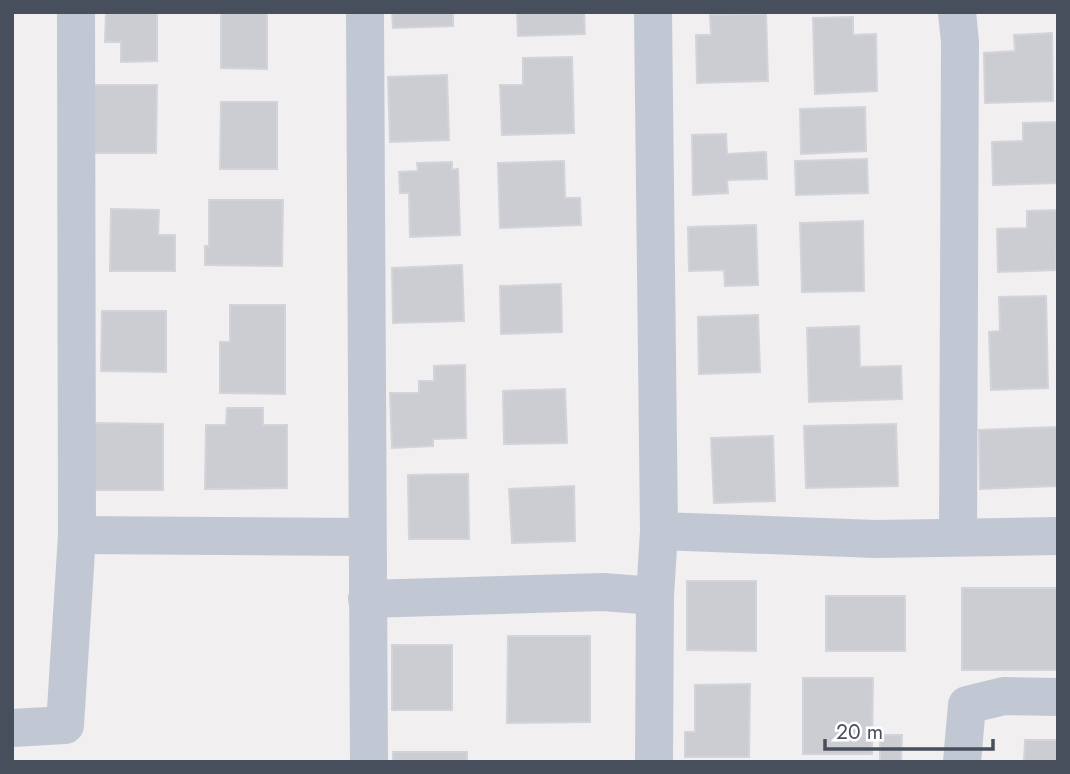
<svg xmlns="http://www.w3.org/2000/svg" width="1070" height="774" viewBox="0 0 1070 774" font-family="Jost,sans-serif">
<rect width="100%" height="100%" fill="#f1efef"/>
<!-- building -->
<g fill="#cccdd3" stroke="#d3d3da" stroke-width="2">
<path d="M 106,12 L 157,12 L 157,61 L 121,62 L 121,42 L 105,42 Z"/>
<path d="M 221,12 L 267,12 L 267,69 L 221,68 Z"/>
<path d="M 392,12 L 453,12 L 453,26 L 393,28 Z"/>
<path d="M 517,12 L 584,12 L 585,34 L 518,36 Z"/>
<path d="M 766,14 L 768,81 L 697,83 L 696,35 L 711,35 L 710,15 Z"/>
<path d="M 853,17 L 853,35 L 876,34 L 877,91 L 815,94 L 813,18 Z"/>
<path d="M 1052,33 L 1053,101 L 985,103 L 984,53 L 1015,51 L 1014,35 Z"/>
<path d="M 572,57 L 574,133 L 502,135 L 500,85 L 523,85 L 523,58 Z"/>
<path d="M 447,75 L 449,140 L 390,142 L 388,77 Z"/>
<path d="M 93,85 L 157,85 L 156,153 L 93,153 Z"/>
<path d="M 221,102 L 277,102 L 277,169 L 220,169 Z"/>
<path d="M 865,107 L 866,151 L 801,154 L 800,109 Z"/>
<path d="M 1058,122 L 1058,183 L 993,185 L 992,142 L 1023,141 L 1023,123 Z"/>
<path d="M 726,134 L 727,154 L 766,152 L 767,179 L 727,180 L 728,193 L 693,195 L 692,135 Z"/>
<path d="M 867,159 L 868,193 L 796,195 L 795,161 Z"/>
<path d="M 564,161 L 565,198 L 580,198 L 581,225 L 500,228 L 498,163 Z"/>
<path d="M 452,162 L 452,170 L 458,169 L 460,235 L 410,237 L 409,193 L 400,193 L 399,172 L 418,171 L 417,163 Z"/>
<path d="M 209,200 L 283,200 L 282,266 L 205,265 L 205,246 L 209,246 Z"/>
<path d="M 111,209 L 159,210 L 158,235 L 175,235 L 175,271 L 110,271 Z"/>
<path d="M 1058,210 L 1056,270 L 998,272 L 997,229 L 1027,228 L 1027,211 Z"/>
<path d="M 863,221 L 864,291 L 802,292 L 800,223 Z"/>
<path d="M 756,225 L 758,285 L 725,286 L 724,270 L 689,271 L 688,227 Z"/>
<path d="M 462,265 L 464,321 L 393,323 L 392,268 Z"/>
<path d="M 561,284 L 562,332 L 501,334 L 500,286 Z"/>
<path d="M 1046,296 L 1048,388 L 991,390 L 989,332 L 1000,331 L 999,297 Z"/>
<path d="M 230,305 L 285,305 L 285,394 L 220,393 L 220,342 L 230,342 Z"/>
<path d="M 102,311 L 166,311 L 166,372 L 101,371 Z"/>
<path d="M 758,315 L 760,372 L 699,374 L 698,317 Z"/>
<path d="M 859,326 L 860,367 L 901,366 L 902,399 L 809,402 L 807,328 Z"/>
<path d="M 465,365 L 466,438 L 433,439 L 433,446 L 392,448 L 390,393 L 419,393 L 419,381 L 434,381 L 434,366 Z"/>
<path d="M 565,389 L 567,443 L 504,444 L 503,391 Z"/>
<path d="M 227,408 L 263,408 L 263,425 L 287,425 L 287,488 L 205,489 L 206,425 L 226,425 Z"/>
<path d="M 93,423 L 163,424 L 163,490 L 92,490 Z"/>
<path d="M 896,424 L 898,486 L 806,488 L 804,426 Z"/>
<path d="M 1058,427 L 1058,486 L 980,489 L 979,430 Z"/>
<path d="M 773,436 L 775,501 L 714,503 L 711,438 Z"/>
<path d="M 468,474 L 469,539 L 409,539 L 408,475 Z"/>
<path d="M 574,486 L 575,541 L 512,543 L 509,489 Z"/>
<path d="M 687,581 L 756,581 L 756,651 L 687,650 Z"/>
<rect x="962" y="588" width="96" height="82"/>
<rect x="826" y="596" width="79" height="55"/>
<path d="M 508,636 L 590,636 L 590,722 L 507,723 Z"/>
<rect x="392" y="645" width="60" height="65"/>
<path d="M 803,678 L 873,678 L 872,754 L 803,754 Z"/>
<path d="M 750,684 L 749,757 L 685,757 L 685,732 L 695,732 L 695,685 Z"/>
<path d="M 880,735 L 902,735 L 901,762 L 880,762 Z"/>
<path d="M 1025,740 L 1058,740 L 1058,762 L 1024,762 Z"/>
<rect x="393" y="752" width="74" height="10"/>
</g>
<g fill="none" stroke-linecap="round" stroke-linejoin="round">
<!-- minor -->
<g stroke="#c2c8d3" stroke-width="38">
<path d="M 365,12 L 369,762"/>
<path d="M 653,12 L 659,531 L 655,596 L 654,762"/>
<path d="M 957,12 L 960,42 L 958,537"/>
<path d="M 659,531 L 876,539 L 1058,536"/>
<path d="M 77,535 L 365,537"/>
<path d="M 367,599 L 603,592 L 655,596"/>
<path d="M 12,728 L 65,725 L 77,535 L 76,12"/>
<path d="M 962,762 L 967,705 L 1004,696 L 1058,697"/>
</g>
</g>
<!-- border -->
<rect width="1070" height="774" fill="none" stroke="#474e5c" stroke-width="28"/>
<!-- scale -->
<path d="M825 739v10h168v-10" fill="none" stroke="#474e5c" stroke-width="3.5"/>
<text x="836" y="739" font-size="21" fill="#474e5c" stroke="#ffffff" stroke-width="5" paint-order="stroke">20 m</text>
</svg>
